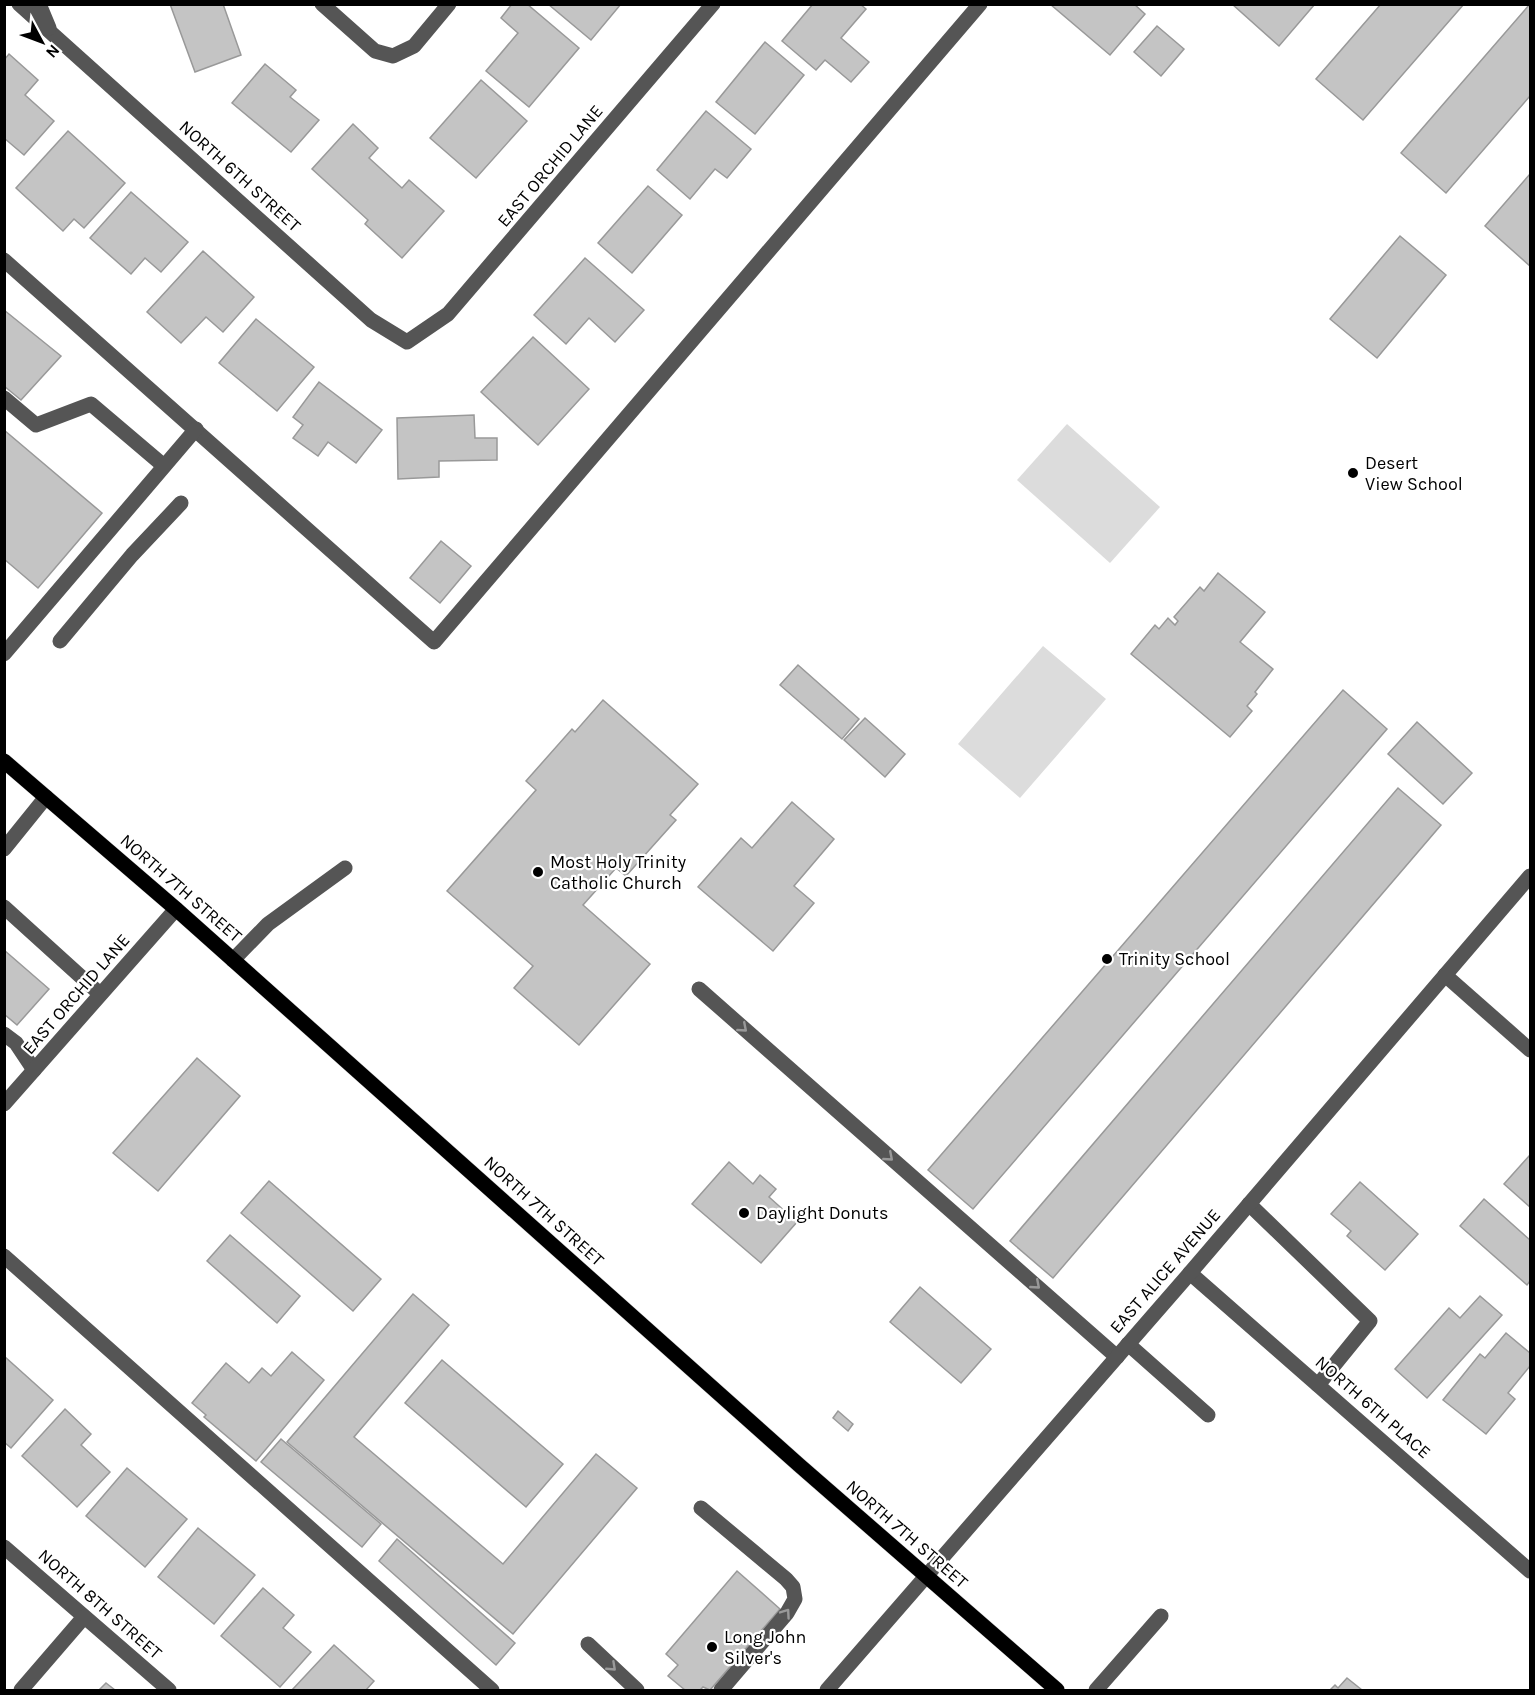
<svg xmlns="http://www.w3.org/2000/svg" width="1535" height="1695" viewBox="0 0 1535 1695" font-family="Karla,sans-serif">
<rect width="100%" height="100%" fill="#fff"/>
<!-- green -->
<g fill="#dcdcdc">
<path d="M 1067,424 L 1160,507 L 1110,563 L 1017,480 Z"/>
<path d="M 1043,646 L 1106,699 L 1020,798 L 958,744 Z"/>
</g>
<!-- building -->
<g fill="#c4c4c4" stroke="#999" stroke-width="1.5">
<path d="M 170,4 L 223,4 L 241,55 L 195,72 Z"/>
<path d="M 512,4 L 527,4 L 579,48 L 529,107 L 486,71 L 518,33 L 501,18 Z"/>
<path d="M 548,4 L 621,4 L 591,40 Z"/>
<path d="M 813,4 L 860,4 L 866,9 L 841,38 L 869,62 L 851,82 L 825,60 L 816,70 L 782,41 Z"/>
<path d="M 1050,4 L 1134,4 L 1145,14 L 1110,55 Z"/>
<path d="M 1232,4 L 1315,4 L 1279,46 Z"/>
<path d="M 1381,4 L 1464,4 L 1363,120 L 1316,79 Z"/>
<path d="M 1530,4 L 1530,96 L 1446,193 L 1401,153 Z"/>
<path d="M 1157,26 L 1184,49 L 1161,76 L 1134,52 Z"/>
<path d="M 765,42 L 804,75 L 755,134 L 716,102 Z"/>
<path d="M 9,54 L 38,80 L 25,95 L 54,121 L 24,155 L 4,138 L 4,60 Z"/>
<path d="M 265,64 L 296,90 L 290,97 L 319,120 L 291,152 L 232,103 Z"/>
<path d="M 481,80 L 527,121 L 476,178 L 430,138 Z"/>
<path d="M 706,111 L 751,149 L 727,178 L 715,169 L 690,199 L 657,170 Z"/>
<path d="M 353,124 L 378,148 L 369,158 L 402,188 L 409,180 L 444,211 L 402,258 L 365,224 L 368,220 L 312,169 Z"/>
<path d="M 68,131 L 125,183 L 84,228 L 74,219 L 63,231 L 16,188 Z"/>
<path d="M 1530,174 L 1530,266 L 1485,226 Z"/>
<path d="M 648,186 L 682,215 L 632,273 L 598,243 Z"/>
<path d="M 131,192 L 188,242 L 161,272 L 145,258 L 131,274 L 90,238 Z"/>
<path d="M 1400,236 L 1446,275 L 1377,358 L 1330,319 Z"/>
<path d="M 203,251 L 254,297 L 223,332 L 206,317 L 181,343 L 147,312 Z"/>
<path d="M 585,258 L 644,310 L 615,342 L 589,318 L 566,344 L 534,315 Z"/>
<path d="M 4,310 L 61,356 L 21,400 L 4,386 Z"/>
<path d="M 256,319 L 314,367 L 277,411 L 219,363 Z"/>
<path d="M 533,337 L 589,389 L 538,445 L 481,392 Z"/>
<path d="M 319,382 L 382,430 L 356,463 L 328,442 L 318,456 L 293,438 L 303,425 L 293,417 Z"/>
<path d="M 474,415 L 475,438 L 497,438 L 497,460 L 439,461 L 439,477 L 398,479 L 397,418 Z"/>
<path d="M 4,430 L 102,513 L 38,588 L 4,559 Z"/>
<path d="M 441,541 L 471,566 L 440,603 L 410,578 Z"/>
<path d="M 1218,573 L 1265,612 L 1240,642 L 1273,669 L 1255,692 L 1257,694 L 1247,706 L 1252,711 L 1230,737 L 1131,654 L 1155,625 L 1159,629 L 1168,618 L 1175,625 L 1178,621 L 1174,617 L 1200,587 L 1204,591 Z"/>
<path d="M 798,665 L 859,719 L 842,739 L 780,685 Z"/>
<path d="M 1343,690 L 1387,729 L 973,1209 L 928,1170 Z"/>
<path d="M 603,700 L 698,784 L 670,815 L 676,820 L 626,876 L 616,868 L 583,905 L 650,964 L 579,1045 L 514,988 L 533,966 L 447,891 L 536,790 L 526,781 L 572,729 L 575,732 Z"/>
<path d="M 865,718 L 905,754 L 885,777 L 844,740 Z"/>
<path d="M 1417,722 L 1472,773 L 1443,804 L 1388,754 Z"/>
<path d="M 1398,788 L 1441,825 L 1053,1278 L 1010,1241 Z"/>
<path d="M 792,802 L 834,839 L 794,886 L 814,903 L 773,951 L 698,887 L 741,838 L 752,848 Z"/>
<path d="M 4,950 L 49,989 L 17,1025 L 4,1014 Z"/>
<path d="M 197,1058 L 240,1096 L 158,1191 L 113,1153 Z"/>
<path d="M 1530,1155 L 1530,1207 L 1504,1184 Z"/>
<path d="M 729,1162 L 753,1184 L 760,1175 L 776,1189 L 769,1197 L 797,1222 L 761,1263 L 692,1204 Z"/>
<path d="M 269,1181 L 381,1279 L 353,1311 L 241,1213 Z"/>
<path d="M 1360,1182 L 1418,1234 L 1385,1270 L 1347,1236 L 1351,1231 L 1331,1214 Z"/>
<path d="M 1484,1199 L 1530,1240 L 1530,1281 L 1527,1285 L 1460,1226 Z"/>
<path d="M 230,1235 L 300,1296 L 277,1323 L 207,1261 Z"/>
<path d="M 920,1287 L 991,1349 L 961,1383 L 890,1322 Z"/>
<path d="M 413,1294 L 449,1325 L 354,1437 L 503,1564 L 596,1454 L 637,1488 L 513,1634 L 287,1442 Z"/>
<path d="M 1480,1296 L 1502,1315 L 1427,1398 L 1395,1369 L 1449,1308 L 1460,1318 Z"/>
<path d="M 1506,1333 L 1530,1353 L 1530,1366 L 1508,1393 L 1515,1399 L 1486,1434 L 1443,1400 L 1480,1354 L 1485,1358 Z"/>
<path d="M 292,1352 L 324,1380 L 256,1461 L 204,1417 L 206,1415 L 192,1403 L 226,1363 L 249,1383 L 262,1368 L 271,1376 Z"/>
<path d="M 4,1356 L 53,1400 L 11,1448 L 4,1442 Z"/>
<path d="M 442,1360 L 563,1464 L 526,1507 L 405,1403 Z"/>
<path d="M 65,1409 L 91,1434 L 81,1445 L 110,1472 L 77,1507 L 22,1456 Z"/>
<path d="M 838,1411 L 853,1424 L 848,1431 L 833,1418 Z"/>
<path d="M 281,1439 L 381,1524 L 362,1547 L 261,1462 Z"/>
<path d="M 127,1468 L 187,1519 L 145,1567 L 86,1516 Z"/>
<path d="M 198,1528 L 255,1575 L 214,1624 L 158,1577 Z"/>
<path d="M 397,1539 L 515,1643 L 496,1665 L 379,1561 Z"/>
<path d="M 737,1571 L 780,1609 L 710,1690 L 703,1687 L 700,1690 L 685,1690 L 668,1676 L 678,1665 L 666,1654 Z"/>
<path d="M 263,1588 L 294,1615 L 283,1628 L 311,1652 L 280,1687 L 221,1636 Z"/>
<path d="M 334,1645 L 374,1681 L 366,1690 L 292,1690 Z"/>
<path d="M 1347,1678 L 1362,1690 L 1330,1690 L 1335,1685 L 1338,1688 Z"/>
<path d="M 106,1683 L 115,1690 L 99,1690 Z"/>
</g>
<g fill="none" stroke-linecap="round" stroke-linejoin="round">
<!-- major casing -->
<g stroke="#dbdbdb" stroke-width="16">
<path id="major" d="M 4,761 L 176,909 L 799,1465 L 1057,1690"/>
</g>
<!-- minor -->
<g stroke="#555" stroke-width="15">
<path d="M 19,4 L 371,320 L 407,342 L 448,314 L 713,4"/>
<path d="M 39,4 L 49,28"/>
<path d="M 322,4 L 375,51 L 393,56 L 414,46 L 449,4"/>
<path d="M 4,260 L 434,642 L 980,4"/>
<path d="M 4,398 L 36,425 L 91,404 L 164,466"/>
<path d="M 60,641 L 132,555 L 181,503"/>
<path d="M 4,654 L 196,429"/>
<path d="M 4,849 L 46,797"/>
<path d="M 4,907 L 100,994"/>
<path d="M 233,960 L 268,924 L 345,868"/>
<path d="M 1445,975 L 1530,1050"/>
<path d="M 699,989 L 1117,1357"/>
<path d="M 4,1034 L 16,1043 L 34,1070"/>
<path d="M 4,1104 L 176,909"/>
<path d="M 1249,1204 L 1370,1321 L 1318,1385"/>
<path d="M 4,1256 L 492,1690"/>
<path d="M 1190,1273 L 1530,1571"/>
<path d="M 1128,1344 L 1208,1415"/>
<path d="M 701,1508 L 786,1579 L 793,1587 L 795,1599 L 787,1613 L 721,1690"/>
<path d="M 4,1547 L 169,1690"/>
<path d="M 588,1644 L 637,1690"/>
<path d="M 21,1690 L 84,1617"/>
<path d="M 827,1690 L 1190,1273 L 1530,876"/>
<path d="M 1096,1690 L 1161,1616"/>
</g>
<!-- major -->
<use href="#major" stroke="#000" stroke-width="15"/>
</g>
<!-- one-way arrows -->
<defs><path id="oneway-chevron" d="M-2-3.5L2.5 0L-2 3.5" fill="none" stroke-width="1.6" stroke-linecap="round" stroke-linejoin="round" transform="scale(1.5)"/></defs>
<g stroke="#999">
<use href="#oneway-chevron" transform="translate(743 1028) rotate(41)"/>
<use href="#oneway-chevron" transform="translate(889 1157) rotate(41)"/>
<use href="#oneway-chevron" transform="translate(1036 1285) rotate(41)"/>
<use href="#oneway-chevron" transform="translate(786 1613) rotate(-55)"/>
<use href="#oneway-chevron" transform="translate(612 1667) rotate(43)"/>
</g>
<!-- markers -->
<g fill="#000" stroke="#fff" stroke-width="2">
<circle cx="1353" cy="473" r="6"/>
<circle cx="538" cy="872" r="6"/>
<circle cx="1107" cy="959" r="6"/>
<circle cx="744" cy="1213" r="6"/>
<circle cx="712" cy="1647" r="6"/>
</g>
<g text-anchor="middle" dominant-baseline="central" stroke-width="4.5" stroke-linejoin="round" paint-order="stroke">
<!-- street labels -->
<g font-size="18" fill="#000" stroke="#fff">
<text transform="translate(550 166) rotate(-50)">EAST ORCHID LANE</text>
<text transform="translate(240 176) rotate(42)">NORTH 6TH STREET</text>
<text transform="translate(181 888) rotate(41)">NORTH 7TH STREET</text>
<text transform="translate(76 994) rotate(-49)">EAST ORCHID LANE</text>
<text transform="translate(544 1211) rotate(42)">NORTH 7TH STREET</text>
<text transform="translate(1165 1271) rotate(-49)">EAST ALICE AVENUE</text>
<text transform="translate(1373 1407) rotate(41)">NORTH 6TH PLACE</text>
<text transform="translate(907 1534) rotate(41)">NORTH 7TH STREET</text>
<text transform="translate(100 1604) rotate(41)">NORTH 8TH STREET</text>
</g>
<!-- poi labels -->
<g font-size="18" fill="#000" stroke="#fff" text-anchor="start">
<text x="1365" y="463">Desert<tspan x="1365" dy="21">View School</tspan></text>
<text x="550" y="862">Most Holy Trinity<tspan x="550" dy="21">Catholic Church</tspan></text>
<text x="1119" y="959">Trinity School</text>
<text x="756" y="1213">Daylight Donuts</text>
<text x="724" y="1637">Long John<tspan x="724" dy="21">Silver's</tspan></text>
</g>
</g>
<!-- border -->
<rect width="1535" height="1695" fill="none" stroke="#000000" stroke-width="12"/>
<!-- north arrow -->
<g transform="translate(42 42) rotate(131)" stroke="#ffffff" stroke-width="4.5" paint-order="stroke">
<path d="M0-4.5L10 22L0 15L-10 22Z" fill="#000000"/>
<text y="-9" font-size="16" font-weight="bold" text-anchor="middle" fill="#000000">N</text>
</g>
</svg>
